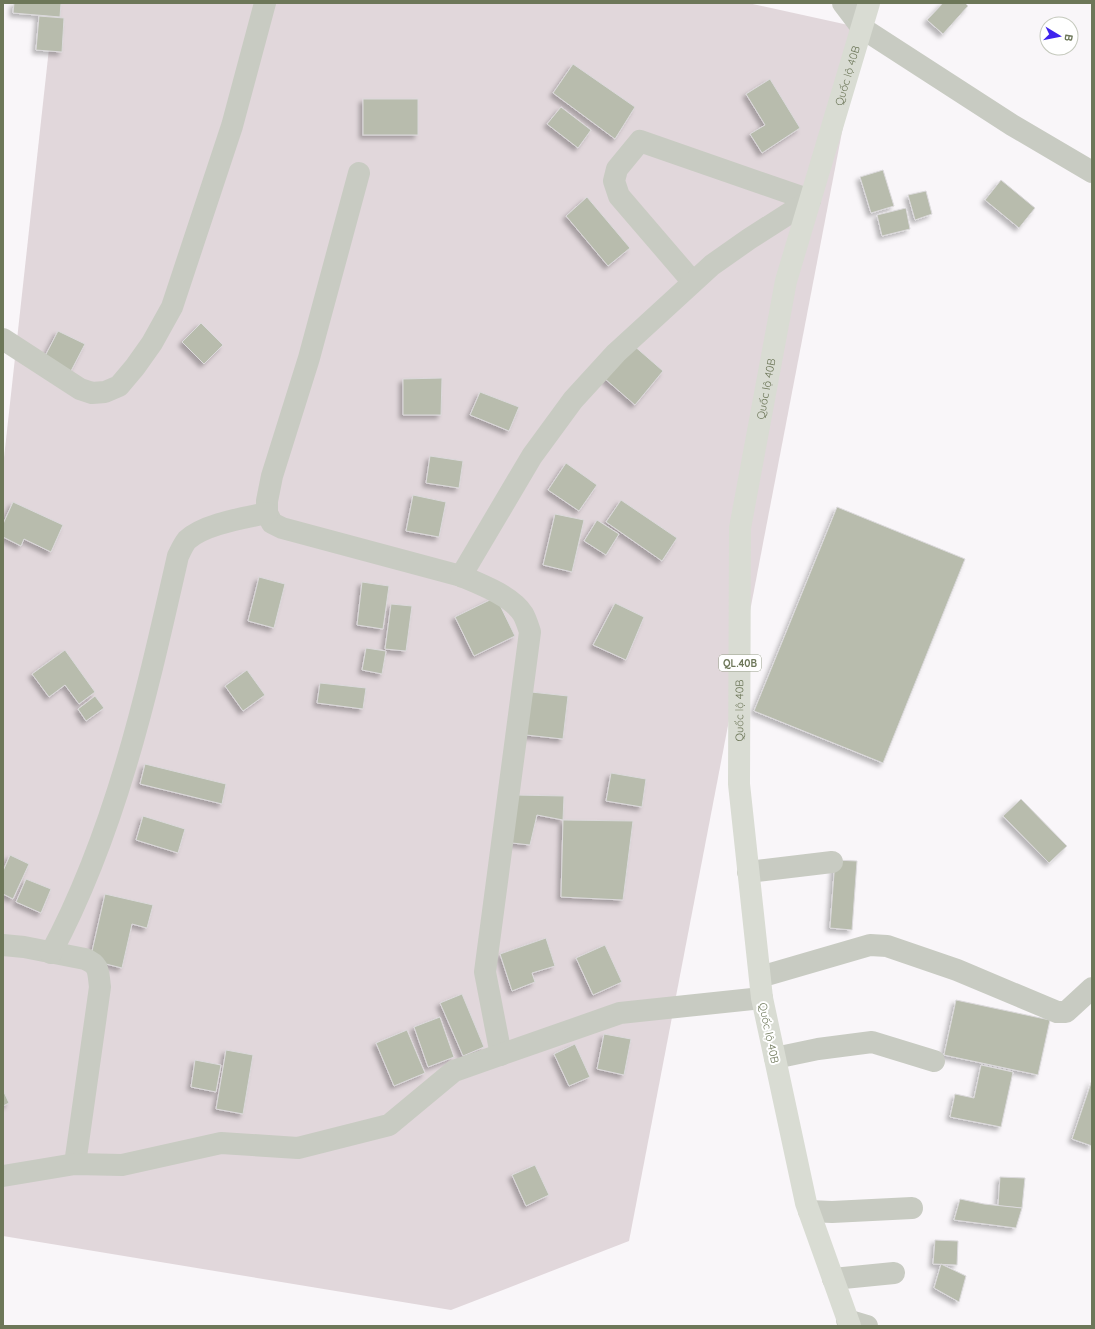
<svg xmlns="http://www.w3.org/2000/svg" width="1095" height="1329" viewBox="0 0 1095 1329" font-family="Quicksand,sans-serif">
<defs>
<filter id="shadow"><feDropShadow dx="-3.5" dy="3.5" stdDeviation="2" flood-color="#0004"/></filter>
</defs>
<rect width="100%" height="100%" fill="#f9f6f9"/>
<!-- green -->
<path fill="#e1d7db" d="M 54,3 L 748,3 L 862,28 L 629,1241 L 451,1310 L 3,1236 L 3,467 Z"/>
<!-- building -->
<g fill="#b8bcad" stroke="#dbd9db" filter="url(#shadow)">
<path d="M 14,3 L 61,3 L 60,17 L 13,13 Z"/>
<path d="M 943,3 L 965,3 L 968,6 L 943,34 L 927,20 Z"/>
<path d="M 39,16 L 64,18 L 62,52 L 36,50 Z"/>
<path d="M 573,64 L 635,107 L 615,139 L 553,93 Z"/>
<path d="M 770,79 L 800,128 L 762,153 L 750,134 L 765,125 L 746,94 Z"/>
<rect x="363" y="99" width="55" height="36"/>
<path d="M 561,107 L 591,130 L 578,148 L 547,124 Z"/>
<path d="M 883,170 L 894,206 L 871,213 L 860,177 Z"/>
<path d="M 1001,180 L 1035,208 L 1019,228 L 985,200 Z"/>
<path d="M 926,191 L 932,214 L 915,220 L 908,195 Z"/>
<path d="M 587,197 L 630,248 L 608,266 L 566,216 Z"/>
<path d="M 906,208 L 910,229 L 882,236 L 877,215 Z"/>
<path d="M 201,323 L 223,345 L 204,364 L 182,342 Z"/>
<path d="M 58,331 L 85,344 L 71,371 L 44,358 Z"/>
<path d="M 632,344 L 663,371 L 635,405 L 604,378 Z"/>
<path d="M 442,378 L 441,415 L 403,415 L 403,379 Z"/>
<path d="M 480,392 L 519,407 L 509,431 L 470,415 Z"/>
<path d="M 430,456 L 463,461 L 459,488 L 426,483 Z"/>
<path d="M 566,463 L 597,485 L 579,511 L 548,490 Z"/>
<path d="M 413,495 L 446,502 L 439,537 L 406,531 Z"/>
<path d="M 621,500 L 677,538 L 662,561 L 606,522 Z"/>
<path d="M 13,502 L 63,525 L 51,552 L 24,539 L 21,546 L 3,537 L 3,524 Z"/>
<path d="M 837,507 L 965,559 L 883,763 L 754,711 Z"/>
<path d="M 555,514 L 584,520 L 572,572 L 543,565 Z"/>
<path d="M 597,520 L 619,534 L 606,555 L 584,541 Z"/>
<path d="M 259,577 L 285,584 L 274,628 L 248,621 Z"/>
<path d="M 362,582 L 389,586 L 383,629 L 357,625 Z"/>
<path d="M 496,597 L 515,636 L 474,656 L 455,617 Z"/>
<path d="M 615,603 L 644,617 L 626,660 L 593,645 Z"/>
<path d="M 391,604 L 412,606 L 406,651 L 385,649 Z"/>
<path d="M 366,648 L 386,651 L 382,674 L 362,670 Z"/>
<path d="M 65,650 L 95,692 L 79,704 L 65,685 L 49,697 L 32,674 Z"/>
<path d="M 247,670 L 265,695 L 243,711 L 225,686 Z"/>
<path d="M 320,683 L 366,688 L 363,709 L 317,703 Z"/>
<path d="M 531,692 L 568,696 L 563,739 L 526,735 Z"/>
<path d="M 95,696 L 104,708 L 86,721 L 78,709 Z"/>
<path d="M 145,764 L 226,784 L 222,804 L 140,784 Z"/>
<path d="M 611,773 L 646,779 L 642,807 L 606,801 Z"/>
<path d="M 515,795 L 564,796 L 563,820 L 537,815 L 530,845 L 512,843 Z"/>
<path d="M 1021,799 L 1067,846 L 1049,863 L 1003,816 Z"/>
<path d="M 143,816 L 185,829 L 178,853 L 136,840 Z"/>
<path d="M 563,820 L 633,821 L 623,900 L 561,897 Z"/>
<path d="M 10,855 L 29,864 L 13,899 L 3,894 L 3,871 Z"/>
<path d="M 835,860 L 857,861 L 852,930 L 830,928 Z"/>
<path d="M 26,879 L 51,889 L 41,913 L 16,902 Z"/>
<path d="M 105,894 L 153,905 L 147,928 L 132,924 L 122,968 L 90,960 Z"/>
<path d="M 546,938 L 555,966 L 532,973 L 535,982 L 512,991 L 500,954 Z"/>
<path d="M 605,945 L 622,982 L 593,995 L 576,958 Z"/>
<path d="M 462,994 L 484,1047 L 463,1056 L 440,1003 Z"/>
<path d="M 956,1000 L 1050,1020 L 1038,1075 L 944,1055 Z"/>
<path d="M 440,1017 L 454,1057 L 428,1067 L 414,1027 Z"/>
<path d="M 407,1030 L 425,1073 L 394,1086 L 376,1043 Z"/>
<path d="M 604,1034 L 631,1039 L 624,1075 L 597,1069 Z"/>
<path d="M 575,1044 L 590,1077 L 569,1086 L 554,1054 Z"/>
<path d="M 226,1050 L 253,1055 L 243,1114 L 216,1109 Z"/>
<path d="M 195,1060 L 221,1065 L 216,1092 L 191,1087 Z"/>
<path d="M 981,1065 L 1013,1072 L 1001,1127 L 950,1117 L 955,1094 L 974,1098 Z"/>
<path d="M 1092,1080 L 1092,1146 L 1072,1139 Z"/>
<path d="M 3,1090 L 9,1103 L 3,1106 Z"/>
<path d="M 535,1165 L 549,1195 L 526,1206 L 512,1175 Z"/>
<path d="M 1000,1177 L 1025,1178 L 1022,1208 L 998,1206 Z"/>
<path d="M 960,1199 L 984,1204 L 1022,1208 L 1016,1228 L 954,1220 Z"/>
<path d="M 935,1240 L 958,1241 L 957,1265 L 933,1264 Z"/>
<path d="M 941,1264 L 966,1276 L 959,1302 L 934,1288 Z"/>
</g>
<g fill="none" stroke-linecap="round" stroke-linejoin="round">
<!-- minor -->
<g stroke="#c8cbc2" stroke-width="22">
<path d="M 843,3 L 862,28 L 1012,125 L 1092,172"/>
<path d="M 359,173 L 309,358 L 272,476 L 267,501 L 267,513 L 272,523 L 282,528 L 461,576 C 480,584 512,596 523,614 C 526,619 528,626 530,632 L 485,972 L 501,1055"/>
<path d="M 692,281 L 619,196 L 614,181 L 617,169 L 640,141 L 810,200"/>
<path d="M 3,339 L 80,389 L 92,393 L 105,392 L 119,386 L 135,367 L 152,343 L 172,307 L 232,126 L 265,3"/>
<path d="M 461,576 L 532,456 L 573,400 L 616,353 L 712,265 L 749,239 L 810,200"/>
<path d="M 748,872 L 832,862"/>
<path d="M 3,945 L 24,947 L 85,959 C 100,965 98,972 100,987 L 75,1164"/>
<path d="M 51,953 C 117,829 147,692 178,556 C 181,550 183,545 187,540 C 204,524 244,518 267,513"/>
<path d="M 760,977 L 870,945 L 887,946 L 957,970 L 1057,1012 L 1066,1012 L 1092,988"/>
<path d="M 775,1058 L 818,1049 L 872,1042 L 934,1061"/>
<path d="M 3,1176 L 75,1164 L 122,1165 L 221,1143 L 298,1148 L 389,1125 L 454,1071 L 620,1013 L 762,998"/>
<path d="M 809,1211 L 832,1212 L 912,1208"/>
<path d="M 833,1279 L 894,1273"/>
<path d="M 847,1320 L 867,1326"/>
</g>
<!-- highway -->
<path stroke="#d9dcd3" stroke-width="22" id="s1" d="M 850,1326 L 806,1203 L 762,998 L 739,784 L 740,528 L 786,281 L 869,3"/>
</g>
<g text-anchor="middle" dominant-baseline="central" stroke-width="4" stroke-linejoin="round" paint-order="stroke">
<!-- shield labels -->
<rect fill="#fff" stroke="#99a08b" stroke-width="1" x="719" y="655" width="42" height="16" rx="3"/>
<g font-size="10" font-weight="bold" fill="#6d7759">
<text x="740" y="663">QL.40B</text>
</g>
<!-- street labels -->
<g font-size="11" fill="#6d7759" stroke="#fff">
<text stroke="none"><textPath href="#s1" startOffset="1277">Quốc lộ 40B</textPath></text>
<text stroke="none"><textPath href="#s1" startOffset="953">Quốc lộ 40B</textPath></text>
<text stroke="none"><textPath href="#s1" startOffset="629">Quốc lộ 40B</textPath></text>
<text transform="translate(769 1033) rotate(78)">Quốc lộ 40B</text>
</g>
</g>
<!-- border -->
<rect width="1095" height="1329" fill="none" stroke="#6d7759" stroke-width="8"/>
<!-- north arrow -->
<g transform="translate(1059 36) rotate(100)"><circle r="19" fill="#ffffff" stroke="#c5c9bd"/>
<path d="M0-3L7 15L0 10L-7 15Z" fill="#3e23ed"/>
<text y="-6" font-size="11" font-weight="bold" text-anchor="middle" fill="#6d7759">B</text>
</g>
</svg>
